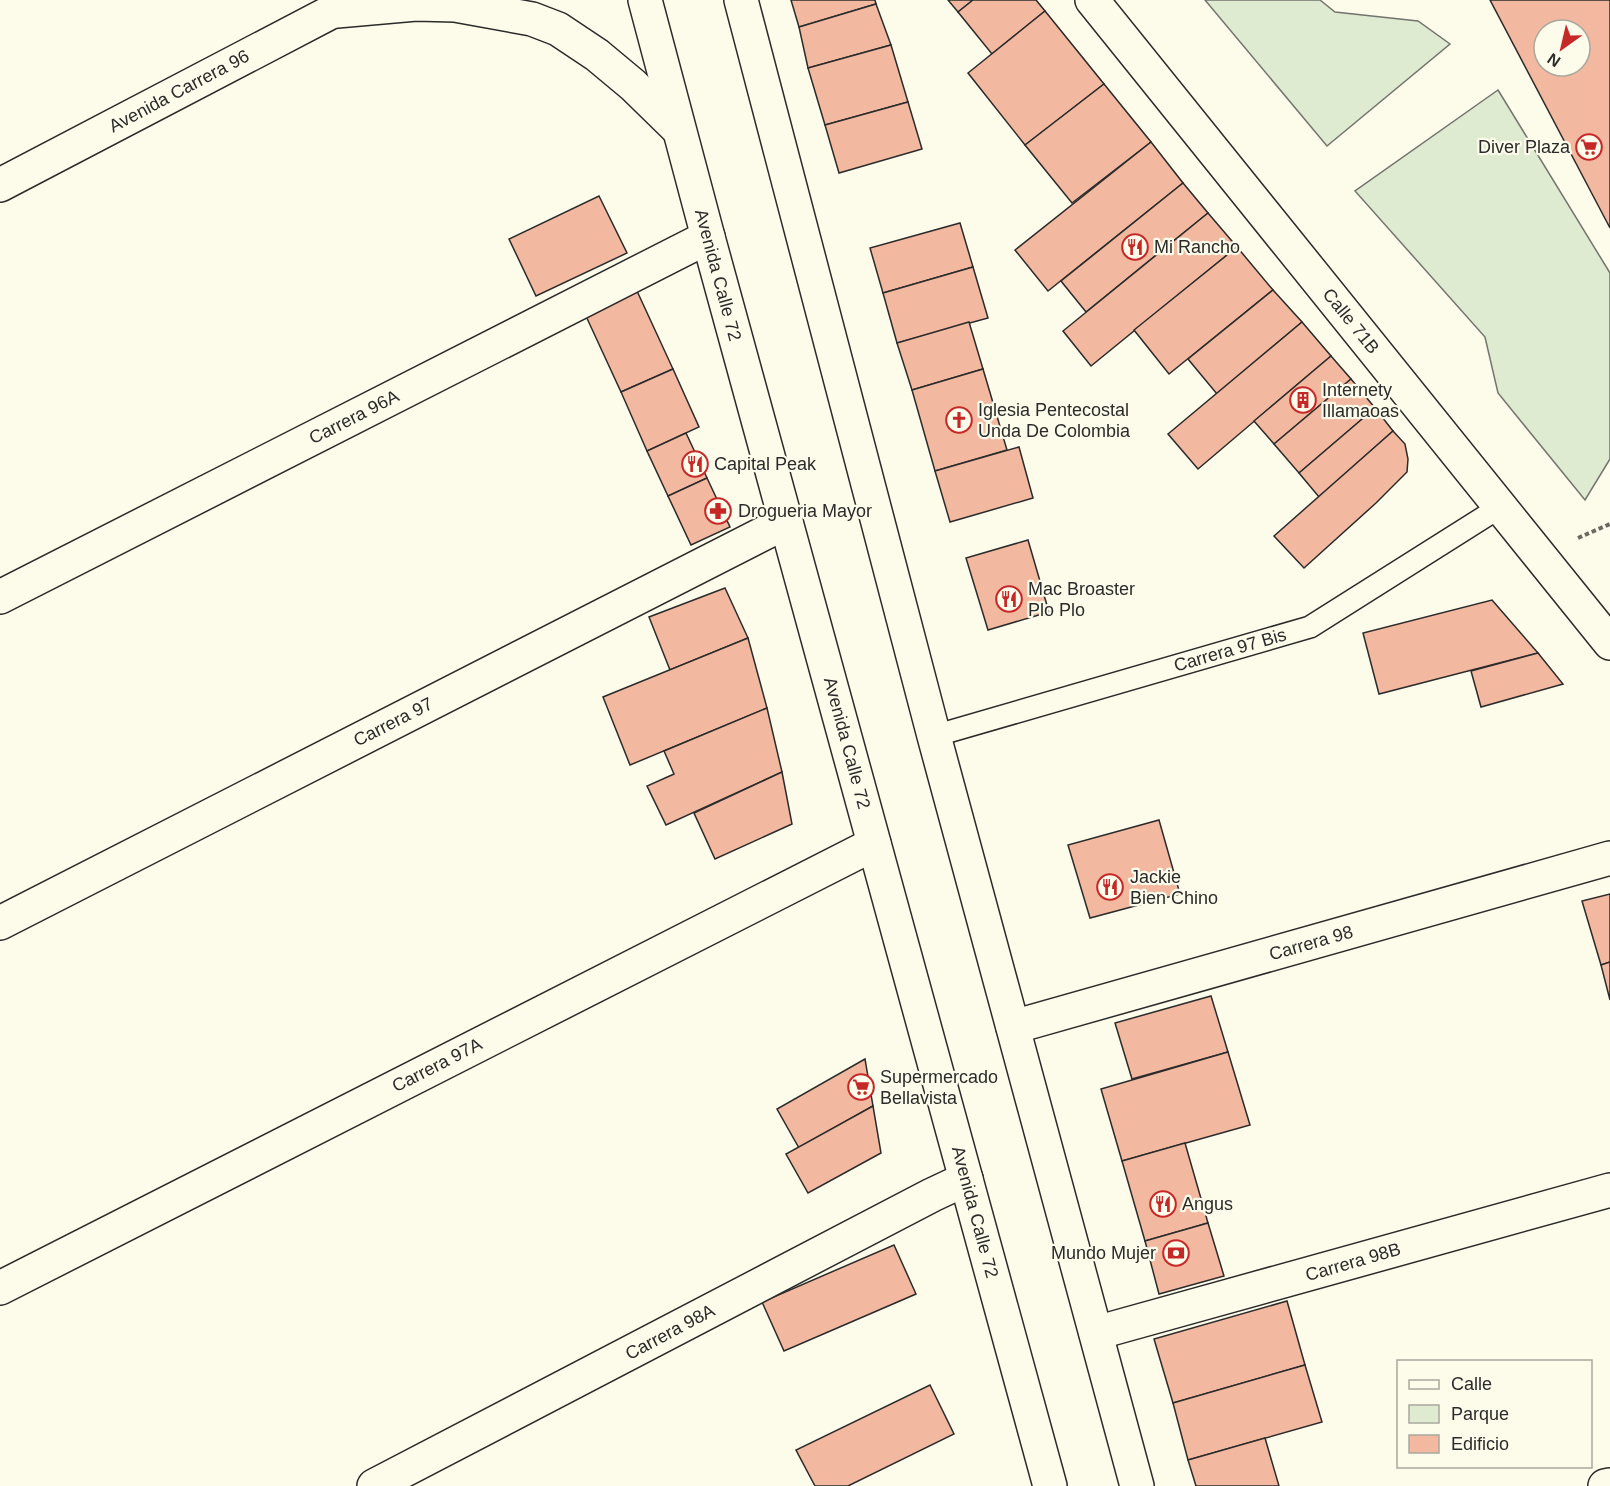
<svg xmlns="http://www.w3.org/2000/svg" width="1610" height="1486" viewBox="0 0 1610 1486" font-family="Arial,sans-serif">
<rect width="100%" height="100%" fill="#fdfbea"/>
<!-- green -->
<g fill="#deebd1" stroke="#74746e" stroke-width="1.5">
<path d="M 1205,0 L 1320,0 L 1335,12 L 1418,21 L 1450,44 L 1327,146 Z"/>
<path d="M 1498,90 L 1610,273 L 1610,459 L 1585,500 L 1498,393 L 1485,337 L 1355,191 Z"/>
</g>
<!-- building -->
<g fill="#f2b8a0" stroke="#2b2b2b" stroke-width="1.5" fill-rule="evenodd">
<path d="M 791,0 L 875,0 L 876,4 L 799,27 Z"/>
<path d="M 948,0 L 973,0 L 958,12 Z"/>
<path d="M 973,0 L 1036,0 L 1045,11 L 992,54 L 958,12 Z"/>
<path d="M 1490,0 L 1610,0 L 1610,228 ZM 1544,30 L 1580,30 L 1580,66 L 1544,66 Z"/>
<path d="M 876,4 L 891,45 L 808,68 L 799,27 Z"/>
<path d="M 1045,11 L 1104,84 L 1025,145 L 968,73 Z"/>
<path d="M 891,45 L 908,102 L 825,125 L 808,68 Z"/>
<path d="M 1104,84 L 1151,142 L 1072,203 L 1025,145 Z"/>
<path d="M 908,102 L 922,149 L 839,173 L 825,125 Z"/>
<path d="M 1151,142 L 1183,183 L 1048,291 L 1015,250 Z"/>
<path d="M 1183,183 L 1208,213 L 1086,312 L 1061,281 Z"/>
<path d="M 599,196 L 627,253 L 536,296 L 509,239 Z"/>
<path d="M 1208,213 L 1237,247 L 1091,366 L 1063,331 Z"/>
<path d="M 960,223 L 973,267 L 883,293 L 870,248 Z"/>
<path d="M 1237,247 L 1273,290 L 1169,374 L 1134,330 Z"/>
<path d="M 973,267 L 988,318 L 897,343 L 883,293 Z"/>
<path d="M 1273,290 L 1302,322 L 1217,394 L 1188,359 Z"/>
<path d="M 637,291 L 673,369 L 621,392 L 585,314 Z"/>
<path d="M 969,322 L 983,369 L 912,390 L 897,343 Z"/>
<path d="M 1302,322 L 1331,356 L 1198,469 L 1168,434 Z"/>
<path d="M 1331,356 L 1351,379 L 1274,444 L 1254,421 Z"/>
<path d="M 673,369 L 699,427 L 647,451 L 621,392 Z"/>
<path d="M 983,369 L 1007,450 L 935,471 L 912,390 Z"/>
<path d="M 1351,379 L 1375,408 L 1299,473 L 1274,444 Z"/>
<path d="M 1375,408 L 1393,431 L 1319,497 L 1299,473 Z"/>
<path d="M 1393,431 L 1405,444 L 1408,459 L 1407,472 L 1376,503 L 1304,568 L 1274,536 Z"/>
<path d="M 686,433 L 707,478 L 668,496 L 647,451 Z"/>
<path d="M 1019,447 L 1033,498 L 950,522 L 935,471 Z"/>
<path d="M 707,478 L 730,527 L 691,545 L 668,496 Z"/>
<path d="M 1028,540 L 1049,612 L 988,630 L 966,558 Z"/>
<path d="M 725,588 L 748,638 L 670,670 L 649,617 Z"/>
<path d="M 1492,600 L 1538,653 L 1379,694 L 1363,633 Z"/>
<path d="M 748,638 L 767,708 L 630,765 L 603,697 Z"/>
<path d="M 1538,653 L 1563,684 L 1481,707 L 1471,671 Z"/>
<path d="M 767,708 L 782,772 L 666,825 L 647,786 L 674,774 L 664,751 Z"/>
<path d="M 782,772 L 792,824 L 715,859 L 694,813 Z"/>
<path d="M 1159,820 L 1180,894 L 1090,918 L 1068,845 Z"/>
<path d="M 1610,894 L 1610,962 L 1601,965 L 1582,901 Z"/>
<path d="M 1610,962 L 1610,1000 L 1601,965 Z"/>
<path d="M 1211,996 L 1228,1052 L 1132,1079 L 1115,1023 Z"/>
<path d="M 1228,1052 L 1250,1125 L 1122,1161 L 1101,1089 Z"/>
<path d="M 865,1059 L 873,1106 L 799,1148 L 777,1109 Z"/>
<path d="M 873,1106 L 881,1153 L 808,1193 L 786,1154 Z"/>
<path d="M 1185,1143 L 1208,1223 L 1145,1241 L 1122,1161 Z"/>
<path d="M 1208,1223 L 1224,1276 L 1159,1294 L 1145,1241 Z"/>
<path d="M 894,1245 L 916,1294 L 784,1351 L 762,1302 Z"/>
<path d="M 1287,1301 L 1305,1365 L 1173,1403 L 1154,1339 Z"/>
<path d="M 1305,1365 L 1322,1422 L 1188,1460 L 1173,1403 Z"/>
<path d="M 930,1385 L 954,1434 L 848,1486 L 815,1486 L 796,1450 Z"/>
<path d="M 1265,1438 L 1279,1486 L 1196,1486 L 1188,1460 Z"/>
</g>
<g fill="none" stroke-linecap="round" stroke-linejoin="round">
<!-- lane casing -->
<g stroke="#2b2b2b" stroke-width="24">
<path id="lane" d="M 934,736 L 1310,627 L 1500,507"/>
</g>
<!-- street casing -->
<g stroke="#2b2b2b" stroke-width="36">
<g id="street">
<path d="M 1092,0 L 1610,643"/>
<path d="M 0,597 L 708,237"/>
<path d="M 0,923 L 786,522"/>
<path d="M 1013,1027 L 1610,858"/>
<path d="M 0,1288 L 874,844"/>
<path d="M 1096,1333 L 1610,1190"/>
<path d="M 374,1486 L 932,1195 L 966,1179"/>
<path d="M 1605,1486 L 1610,1485"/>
</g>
</g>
<!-- secondary casing -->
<g stroke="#2b2b2b" stroke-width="36">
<g id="secondary">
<path d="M 645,0 L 708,237 L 1050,1486"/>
<path d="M 741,0 L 934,736 L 1137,1486"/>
<path d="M 337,11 L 416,4 L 455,5 L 532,19 L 558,29 L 597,55 L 633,85 L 678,129"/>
<path d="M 0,185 L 333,11 L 359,0"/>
</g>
</g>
<!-- path -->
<path stroke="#6a6964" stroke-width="4" stroke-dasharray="4.5 3" stroke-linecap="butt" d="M 1578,538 L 1610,524"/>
<!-- lane -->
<use href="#lane" stroke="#fdfbea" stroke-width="21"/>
<!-- street -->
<use href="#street" stroke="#fdfbea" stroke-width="33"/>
<!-- secondary -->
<use href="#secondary" stroke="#fdfbea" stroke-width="33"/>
</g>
<!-- icons -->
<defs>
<g id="supermarket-ring" transform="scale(1.35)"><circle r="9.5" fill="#fdfbea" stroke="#c62828" stroke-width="1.5"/><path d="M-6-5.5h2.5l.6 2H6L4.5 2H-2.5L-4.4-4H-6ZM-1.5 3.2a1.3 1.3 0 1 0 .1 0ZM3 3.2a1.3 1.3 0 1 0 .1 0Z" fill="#c62828"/></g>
<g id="restaurant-ring" transform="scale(1.35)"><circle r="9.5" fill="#fdfbea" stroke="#c62828" stroke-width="1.5"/><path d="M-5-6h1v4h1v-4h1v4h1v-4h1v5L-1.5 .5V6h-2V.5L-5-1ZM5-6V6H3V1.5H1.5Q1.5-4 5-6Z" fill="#c62828"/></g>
<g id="building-ring" transform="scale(1.35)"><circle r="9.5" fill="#fdfbea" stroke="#c62828" stroke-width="1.5"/><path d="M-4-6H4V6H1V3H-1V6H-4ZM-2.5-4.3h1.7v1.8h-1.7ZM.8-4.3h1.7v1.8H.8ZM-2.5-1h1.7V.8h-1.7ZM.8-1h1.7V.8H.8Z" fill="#c62828"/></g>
<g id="church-ring" transform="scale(1.35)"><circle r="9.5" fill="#fdfbea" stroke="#c62828" stroke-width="1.5"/><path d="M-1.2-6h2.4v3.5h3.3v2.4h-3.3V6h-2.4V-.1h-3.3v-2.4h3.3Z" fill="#c62828"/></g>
<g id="pharmacy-ring" transform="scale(1.35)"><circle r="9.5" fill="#fdfbea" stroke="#c62828" stroke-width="1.5"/><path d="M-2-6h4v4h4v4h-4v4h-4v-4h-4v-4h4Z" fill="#c62828"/></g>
<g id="bank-ring" transform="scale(1.35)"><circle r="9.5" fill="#fdfbea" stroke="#c62828" stroke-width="1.5"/><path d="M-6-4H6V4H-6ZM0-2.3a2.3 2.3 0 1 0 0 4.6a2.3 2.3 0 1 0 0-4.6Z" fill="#c62828"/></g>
</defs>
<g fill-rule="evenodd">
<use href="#supermarket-ring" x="1589" y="147"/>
<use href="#restaurant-ring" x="1135" y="247"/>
<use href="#building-ring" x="1303" y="400"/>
<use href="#church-ring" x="959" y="420"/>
<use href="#restaurant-ring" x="695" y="464"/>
<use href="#pharmacy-ring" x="718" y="511"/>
<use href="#restaurant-ring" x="1009" y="599"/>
<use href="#restaurant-ring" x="1110" y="887"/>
<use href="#supermarket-ring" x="861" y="1087"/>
<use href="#restaurant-ring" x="1163" y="1204"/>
<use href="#bank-ring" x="1176" y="1253"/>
</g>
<g text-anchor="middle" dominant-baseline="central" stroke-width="4.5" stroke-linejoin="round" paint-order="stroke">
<!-- street labels -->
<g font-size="18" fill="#2b2b2b" stroke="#fdfbea">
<text transform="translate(179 91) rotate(-28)">Avenida Carrera 96</text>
<text transform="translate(718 275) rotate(75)">Avenida Calle 72</text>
<text transform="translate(1351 321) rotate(51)">Calle 71B</text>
<text transform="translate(354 417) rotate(-27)">Carrera 96A</text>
<text transform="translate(1230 650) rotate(-16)">Carrera 97 Bis</text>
<text transform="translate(393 722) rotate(-27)">Carrera 97</text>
<text transform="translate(847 743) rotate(75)">Avenida Calle 72</text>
<text transform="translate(1311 943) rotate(-16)">Carrera 98</text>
<text transform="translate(437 1065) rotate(-27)">Carrera 97A</text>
<text transform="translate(975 1212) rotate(75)">Avenida Calle 72</text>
<text transform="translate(1353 1262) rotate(-16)">Carrera 98B</text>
<text transform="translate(670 1332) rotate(-28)">Carrera 98A</text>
</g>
<!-- poi labels -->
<g font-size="18" fill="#2b2b2b" stroke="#fdfbea" text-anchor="start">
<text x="1570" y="147" text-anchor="end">Diver Plaza</text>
<text x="1154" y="247">Mi Rancho</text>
<text x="1322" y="390">Internety<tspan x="1322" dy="21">Illamaoas</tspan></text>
<text x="978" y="410">Iglesia Pentecostal<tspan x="978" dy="21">Unda De Colombia</tspan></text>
<text x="714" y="464">Capital Peak</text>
<text x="738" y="511">Drogueria Mayor</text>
<text x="1028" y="589">Mac Broaster<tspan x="1028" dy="21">Plo Plo</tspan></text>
<text x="1130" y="877">Jackie<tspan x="1130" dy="21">Bien Chino</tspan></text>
<text x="880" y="1077">Supermercado<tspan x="880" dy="21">Bellavista</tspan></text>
<text x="1182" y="1204">Angus</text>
<text x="1156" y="1253" text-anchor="end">Mundo Mujer</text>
</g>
</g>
<!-- legend -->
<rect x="1397" y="1360" width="195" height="108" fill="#fdfbea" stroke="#a9a89e" stroke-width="1.5"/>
<rect x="1409" y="1380" width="30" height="9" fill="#fdfbea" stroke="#a9a89e" stroke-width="1.5"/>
<text x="1451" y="1390" font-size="18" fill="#2b2b2b">Calle</text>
<rect x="1409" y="1405" width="30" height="18" fill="#deebd1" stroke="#a9a89e" stroke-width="1.5"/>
<text x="1451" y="1420" font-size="18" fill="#2b2b2b">Parque</text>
<rect x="1409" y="1435" width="30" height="18" fill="#f2b8a0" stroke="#a9a89e" stroke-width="1.5"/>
<text x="1451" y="1450" font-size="18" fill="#2b2b2b">Edificio</text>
<!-- north arrow -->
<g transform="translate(1562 48) rotate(214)"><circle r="28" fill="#fdfbea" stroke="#a9a89e" stroke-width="1.5"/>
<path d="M0-4.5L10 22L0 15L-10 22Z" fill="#c62828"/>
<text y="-9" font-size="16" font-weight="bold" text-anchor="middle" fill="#2b2b2b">N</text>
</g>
</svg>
